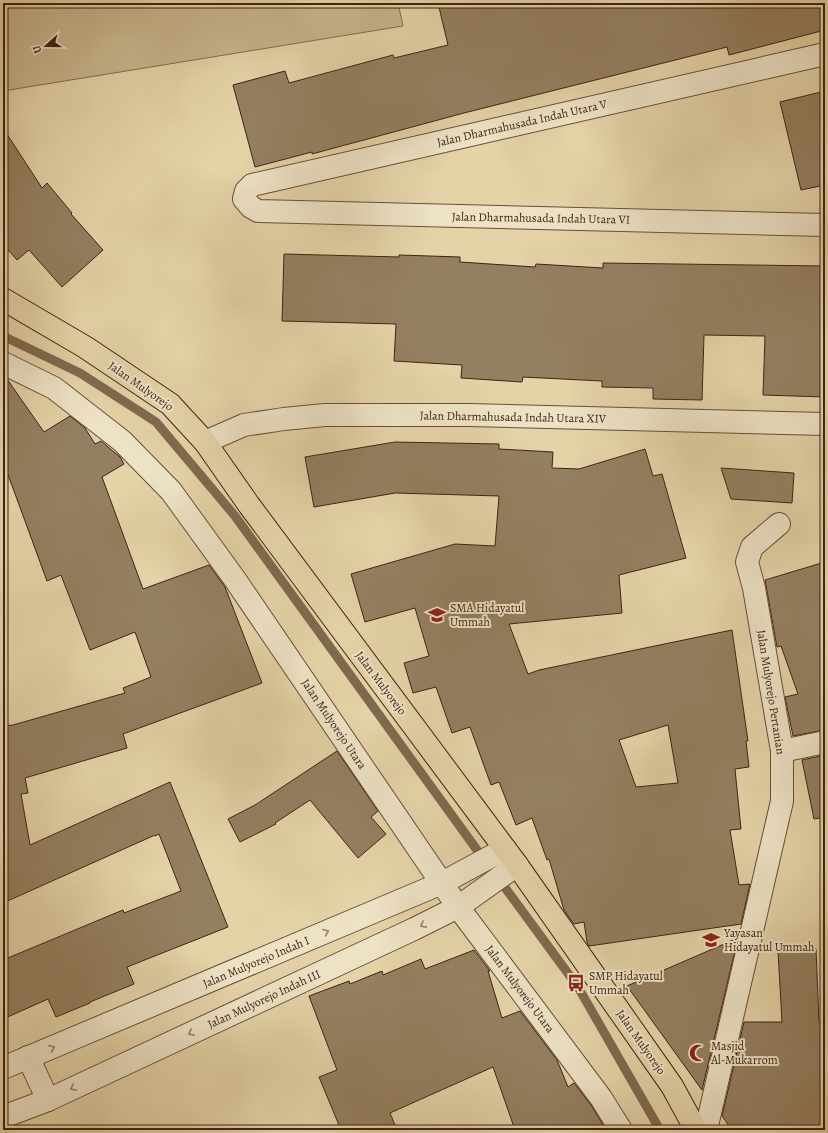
<svg xmlns="http://www.w3.org/2000/svg" width="828" height="1133" viewBox="0 0 828 1133" font-family="Alegreya,serif">
<rect width="100%" height="100%" fill="#e4d3a7"/>
<filter id="stains"><feTurbulence type="fractalNoise" baseFrequency=".005" numOctaves="4"/><feColorMatrix values="0 0 0 0 .2 0 0 0 0 .09 0 0 0 0 .02 0 0 0 .5 -.17"/></filter>
<radialGradient id="worn" r=".72"><stop offset=".6" stop-color="#630" stop-opacity="0"/><stop offset="1" stop-color="#630" stop-opacity=".3"/></radialGradient>
<!-- park -->
<path fill="#c8b58e" stroke="#826c51" d="M 3,3 L 398,3 L 403,26 L 3,91 Z"/>
<g fill="none" stroke-linecap="round" stroke-linejoin="round">
<!-- stream -->
<g stroke="#7f694e" stroke-width="9">
<path d="M 3,336 L 80,373 L 156,422 L 235,516 L 485,861"/>
<path d="M 498,878 L 578,987 L 660,1130"/>
</g>
</g>
<!-- building -->
<g fill="#947f60" stroke="#3d2314" fill-rule="evenodd">
<path d="M 438,3 L 825,3 L 825,30 L 729,55 L 727,47 L 464,113 L 312,154 L 312,152 L 255,167 L 233,85 L 285,71 L 289,83 L 393,55 L 394,58 L 448,45 Z"/>
<path d="M 825,91 L 825,185 L 801,190 L 780,102 Z"/>
<path d="M 3,128 L 42,188 L 47,183 L 72,213 L 71,214 L 103,250 L 62,287 L 29,250 L 17,260 L 3,244 Z"/>
<path d="M 284,254 L 399,257 L 399,255 L 460,257 L 460,262 L 535,267 L 536,264 L 603,268 L 603,263 L 825,266 L 825,397 L 763,395 L 765,336 L 704,335 L 702,400 L 653,399 L 653,388 L 602,387 L 602,381 L 523,377 L 522,382 L 461,378 L 462,365 L 394,361 L 396,324 L 282,321 Z"/>
<path d="M 3,377 L 7,379 L 44,432 L 70,416 L 85,428 L 95,444 L 101,441 L 120,457 L 124,464 L 102,477 L 143,589 L 209,565 L 225,587 L 262,683 L 123,734 L 127,748 L 25,778 L 28,793 L 21,794 L 30,845 L 170,782 L 228,927 L 127,967 L 134,984 L 90,1002 L 90,1003 L 56,1017 L 48,999 L 3,1019 L 3,960 L 123,910 L 124,913 L 181,891 L 159,834 L 155,836 L 155,835 L 3,903 L 3,726 L 13,725 L 125,693 L 123,688 L 151,677 L 135,632 L 90,650 L 61,575 L 47,581 L 3,461 Z"/>
<path d="M 395,442 L 499,444 L 499,449 L 553,452 L 552,468 L 579,469 L 645,449 L 653,476 L 662,474 L 686,558 L 619,575 L 622,613 L 509,624 L 528,674 L 539,670 L 732,630 L 748,741 L 746,741 L 749,767 L 735,769 L 741,829 L 730,830 L 739,885 L 750,884 L 741,924 L 589,946 L 587,942 L 584,922 L 574,924 L 564,910 L 549,859 L 547,860 L 532,818 L 516,825 L 499,782 L 491,785 L 470,727 L 452,733 L 436,687 L 413,693 L 404,663 L 429,656 L 415,608 L 365,622 L 351,574 L 455,544 L 495,546 L 499,496 L 395,493 L 314,507 L 305,457 ZM 668,725 L 678,783 L 636,787 L 619,740 Z"/>
<path d="M 721,468 L 794,473 L 792,503 L 731,499 Z"/>
<path d="M 825,562 L 825,730 L 793,736 L 785,697 L 798,694 L 781,646 L 777,647 L 765,580 Z"/>
<path d="M 337,751 L 378,811 L 371,817 L 386,834 L 358,858 L 310,800 L 275,823 L 276,824 L 240,842 L 228,819 L 255,805 Z"/>
<path d="M 825,755 L 825,817 L 814,819 L 802,760 Z"/>
<path d="M 738,938 L 702,1090 L 627,986 Z"/>
<path d="M 816,949 L 819,1022 L 821,1022 L 821,1051 L 825,1051 L 825,1130 L 732,1130 L 722,1116 L 744,1022 L 782,1022 L 778,951 Z"/>
<path d="M 474,950 L 490,971 L 488,971 L 502,1018 L 520,1011 L 557,1060 L 568,1087 L 574,1083 L 591,1105 L 606,1130 L 515,1130 L 493,1067 L 390,1113 L 397,1130 L 341,1130 L 319,1077 L 337,1070 L 309,996 L 349,981 L 350,984 L 382,971 L 383,975 L 421,959 L 425,969 Z"/>
</g>
<g fill="none" stroke-linecap="round" stroke-linejoin="round">
<!-- minor casing -->
<g stroke="#674f39" stroke-width="24">
<g id="minor">
<path d="M 825,54 L 252,185 L 246,191 L 244,199 L 251,207 L 258,211 L 825,225"/>
<path d="M 3,363 L 54,388 L 122,441 L 171,491 L 234,578 L 458,907 L 601,1098 L 621,1130"/>
<path d="M 205,442 L 244,425 L 284,419 L 325,415 L 468,415 L 825,424"/>
<path d="M 782,751 L 825,742"/>
<path d="M 28,1057 L 48,1100"/>
<path d="M 3,1068 L 442,883 L 505,849"/>
<path d="M 3,1117 L 48,1100 L 414,929 L 458,907 L 517,865"/>
<path d="M 706,1130 L 782,801 L 782,751 L 754,588 L 747,562 L 752,547 L 779,524"/>
</g>
</g>
<!-- major casing -->
<g stroke="#3d2314" stroke-width="24">
<path id="major" d="M 3,299 L 85,347 L 170,404 L 205,442 L 249,505 L 517,865 L 672,1086 L 696,1130"/>
</g>
<!-- minor -->
<use href="#minor" stroke="#ede2c6" stroke-width="22"/>
<!-- major -->
<use href="#major" stroke="#e4d3a7" stroke-width="22"/>
</g>
<!-- one-way arrows -->
<defs><path id="oneway-chevron" d="M-2-3.5L2.5 0L-2 3.5" fill="none" stroke-width="1.6" stroke-linecap="round" stroke-linejoin="round"/></defs>
<g stroke="#95826d">
<use href="#oneway-chevron" transform="translate(423 925) rotate(152)"/>
<use href="#oneway-chevron" transform="translate(326 932) rotate(-23)"/>
<use href="#oneway-chevron" transform="translate(191 1033) rotate(155)"/>
<use href="#oneway-chevron" transform="translate(52 1048) rotate(-23)"/>
<use href="#oneway-chevron" transform="translate(73 1088) rotate(155)"/>
</g>
<!-- icons -->
<defs>
<g id="school-bare" transform="scale(1.38)"><path d="M0-5L7-2L0 1L-7-2ZM-4 1L0 2.5L4 1V4Q0 6-4 4Z" fill="#8f2418" stroke="#ede2c6" stroke-width="2.5" paint-order="stroke"/></g>
<g id="bus-bare" transform="scale(1.38)"><path d="M-5-6H5V4H4V6H2V4H-2V6H-4V4H-5ZM-3.5-4V0h7V-4ZM-3.5 1.2v1.5H-2V1.2ZM2 1.2v1.5H3.5V1.2Z" fill="#8f2418" stroke="#ede2c6" stroke-width="2.5" paint-order="stroke"/></g>
<g id="mosque-bare" transform="scale(1.38)"><path d="M3.5-4.9A6 6 0 1 0 3.5 4.9A5 5 0 1 1 3.5-4.9Z" fill="#8f2418" stroke="#ede2c6" stroke-width="2.5" paint-order="stroke"/></g>
</defs>
<g fill-rule="evenodd">
<use href="#school-bare" x="437" y="615"/>
<use href="#school-bare" x="711" y="940"/>
<use href="#bus-bare" x="576" y="983"/>
<use href="#mosque-bare" x="698" y="1053"/>
</g>
<g text-anchor="middle" dominant-baseline="central" stroke-width="4" stroke-linejoin="round" paint-order="stroke">
<!-- street labels -->
<g font-size="12" fill="#3d2314" stroke="#ede2c6">
<text transform="translate(522 123) rotate(-13)">Jalan Dharmahusada Indah Utara V</text>
<text transform="translate(541 218) rotate(1)">Jalan Dharmahusada Indah Utara VI</text>
<text transform="translate(141 386) rotate(35)">Jalan Mulyorejo</text>
<text transform="translate(513 417) rotate(1)">Jalan Dharmahusada Indah Utara XIV</text>
<text transform="translate(381 683) rotate(53)">Jalan Mulyorejo</text>
<text transform="translate(771 692) rotate(81)">Jalan Mulyorejo Pertanian</text>
<text transform="translate(334 724) rotate(56)">Jalan Mulyorejo Utara</text>
<text transform="translate(256 962) rotate(-23)">Jalan Mulyorejo Indah I</text>
<text transform="translate(520 989) rotate(53)">Jalan Mulyorejo Utara</text>
<text transform="translate(264 999) rotate(-25)">Jalan Mulyorejo Indah III</text>
<text transform="translate(641 1042) rotate(55)">Jalan Mulyorejo</text>
</g>
<!-- poi labels -->
<g font-size="12" fill="#3d2314" stroke="#ede2c6" text-anchor="start">
<text x="450" y="608">SMA Hidayatul<tspan x="450" dy="14">Ummah</tspan></text>
<text x="724" y="933">Yayasan<tspan x="724" dy="14">Hidayatul Ummah</tspan></text>
<text x="589" y="976">SMP Hidayatul<tspan x="589" dy="14">Ummah</tspan></text>
<text x="711" y="1046">Masjid<tspan x="711" dy="14">Al-Mukarrom</tspan></text>
</g>
</g>
<!-- margin -->
<rect width="828" height="1133" fill="none" stroke="#e4d3a7" stroke-width="16"/>
<rect x="4" y="4" width="820" height="1125" fill="none" stroke="#3d2314" stroke-width="2"/>
<rect x="8" y="8" width="812" height="1117" fill="none" stroke="#3d2314"/>
<!-- north arrow -->
<g transform="translate(46 46) rotate(249)" stroke="#ede2c6" stroke-width="3" paint-order="stroke">
<path d="M0-3L7 15L0 10L-7 15Z" fill="#3d2314"/>
<text y="-6" font-size="11" font-weight="bold" text-anchor="middle" fill="#3d2314">U</text>
</g>
<rect width="100%" height="100%" filter="url(#stains)"/>
<rect width="100%" height="100%" fill="url(#worn)"/>
</svg>
